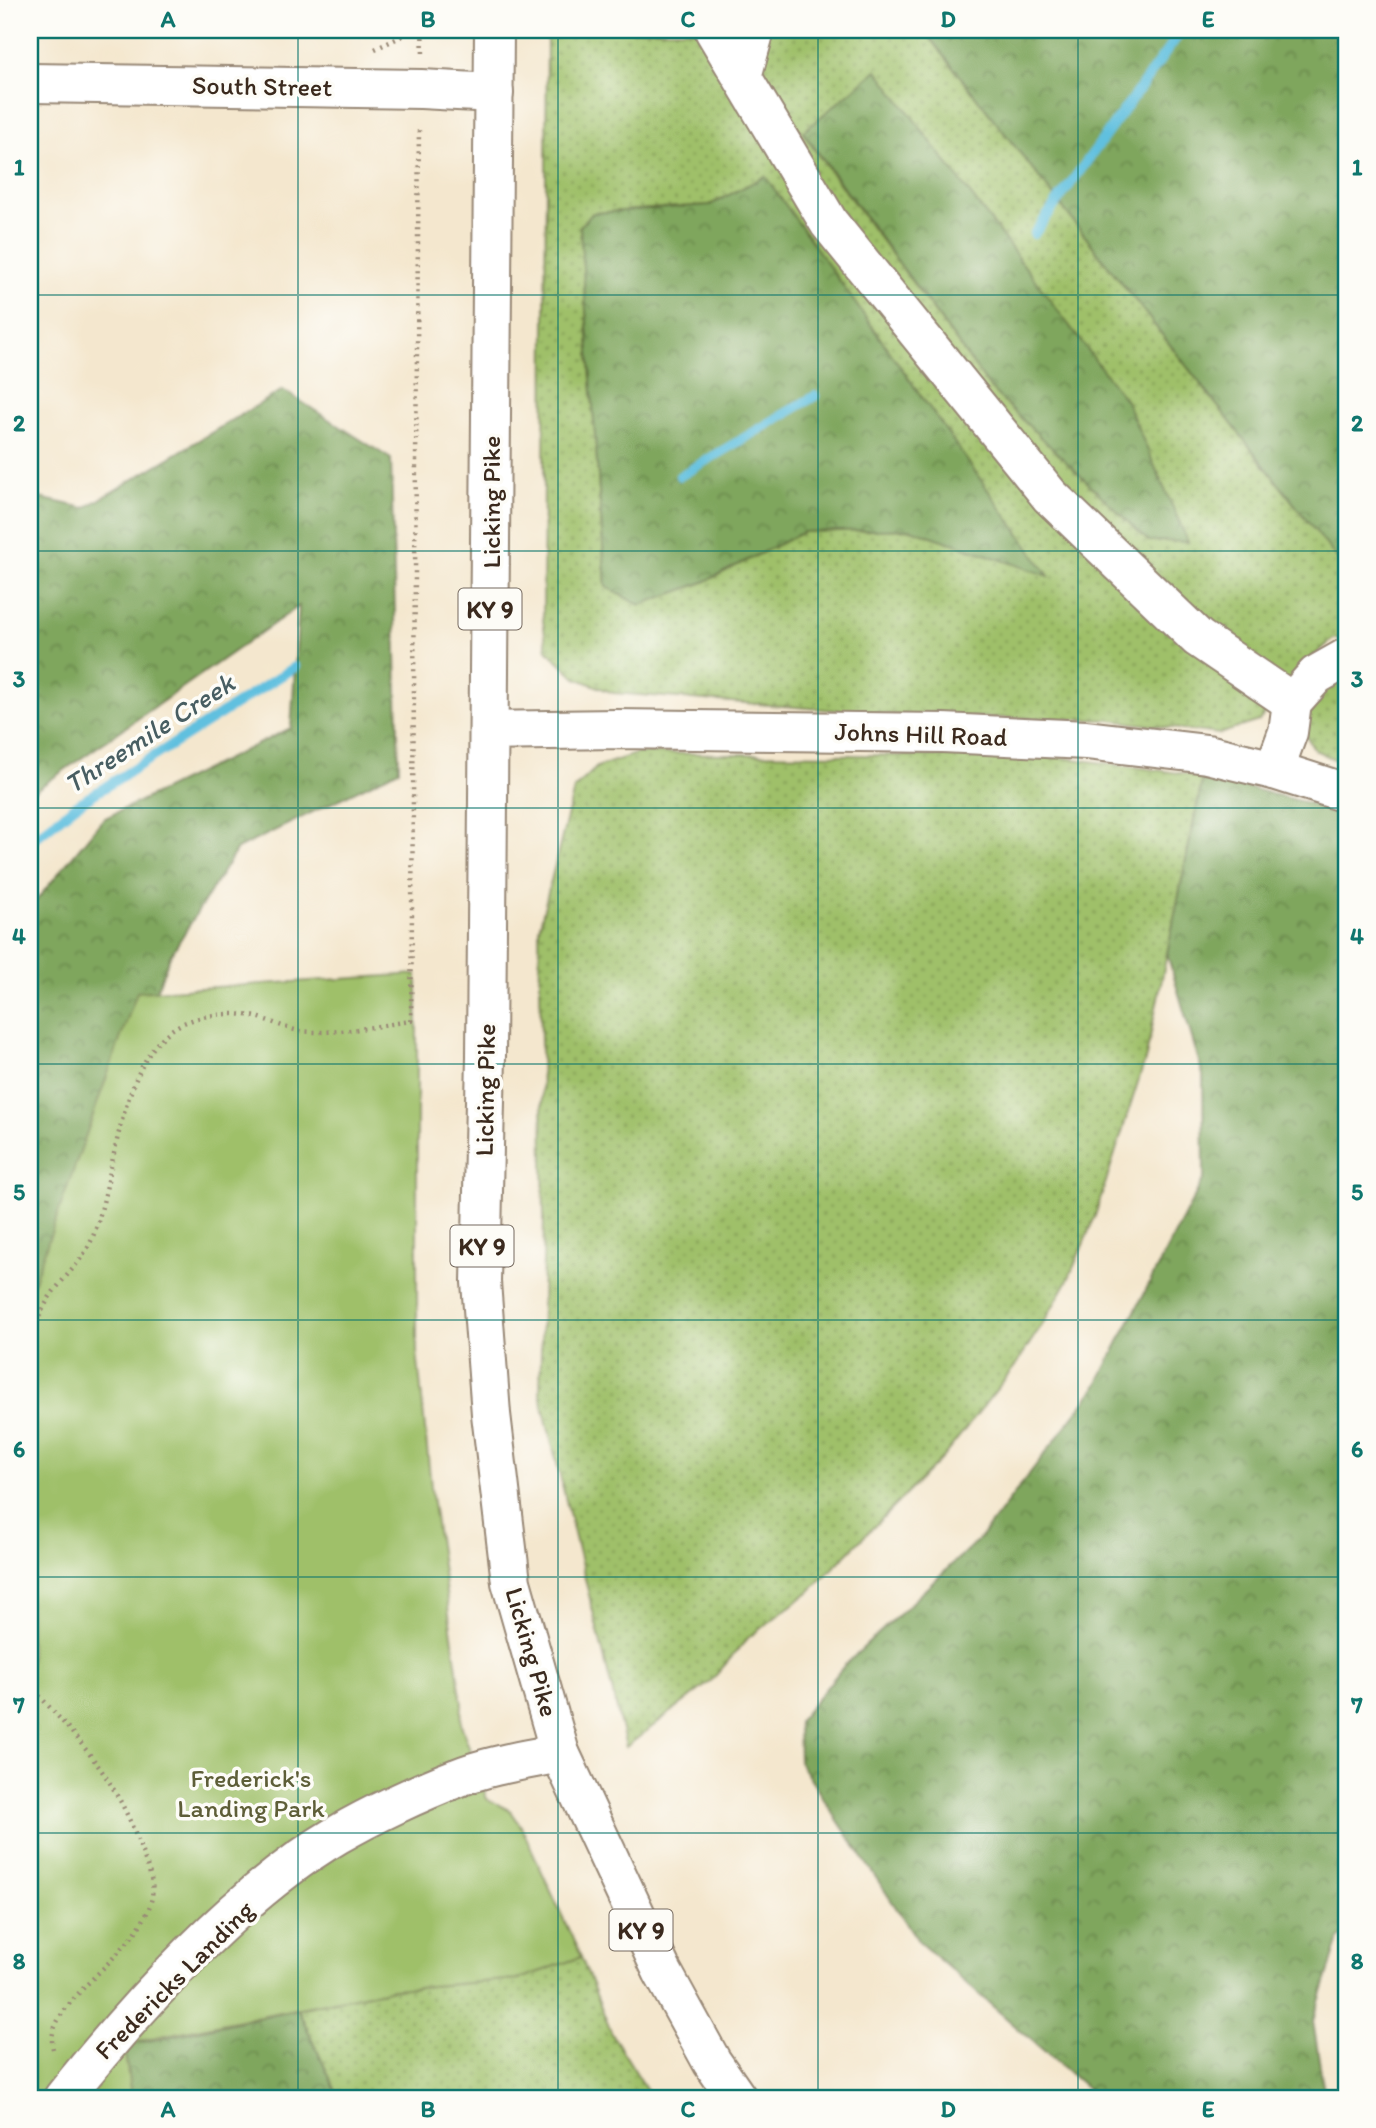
<svg xmlns="http://www.w3.org/2000/svg" width="1376" height="2128" font-family="Itim,sans-serif">
<style>
.grass{fill:url(#grass-dots);stroke:#6d7544;stroke-width:2;fill-rule:evenodd}
.forest{fill:url(#forest-crowns);stroke:#5d683e;stroke-width:2}
.green{fill:#9fc069;stroke:#6d7544;stroke-width:2}
.lines{fill:none;stroke-linecap:round;stroke-linejoin:round}
.stream{stroke:#61c0df;stroke-width:10}
.minor-casing{stroke:#988876;stroke-width:42}
.major-casing{stroke:#988876;stroke-width:42}
.path{stroke:#988876;stroke-width:4.5;stroke-dasharray:2 5;stroke-linecap:butt}
.minor{stroke:#fff;stroke-width:38}
.major{stroke:#fff;stroke-width:38}
.grid{fill:none;stroke:#0f766e;stroke-width:2;stroke-opacity:0.55}
.labels{text-anchor:middle;dominant-baseline:central;stroke-width:7;stroke-linejoin:round;paint-order:stroke}
.shield{fill:#fdfcf7;stroke:#75695f;stroke-width:2}
.shield-label{font-size:24px;font-weight:bold;fill:#3b2a1e}
.street-label{font-size:26px;fill:#3b2a1e;stroke:#fdfcf7}
.park-label{font-size:26px;fill:#5e5e38;stroke:#fdfcf7}
.water-label{font-size:28px;font-style:italic;fill:#485e62;stroke:#fdfcf7}
.neatline{fill:none;stroke:#0f766e;stroke-width:2.5}
.grid-label{font-size:23px;text-anchor:middle;font-weight:bold;fill:#0f766e}
</style>
<defs>
<pattern id="grass-dots" width="8" height="8" patternUnits="userSpaceOnUse" patternTransform="scale(1.75)"><rect width="8" height="8" fill="#9fc069"/><path d="M2 2h.1M6 6h.1" fill="none" stroke="#839c56" stroke-width="1.8" stroke-linecap="round"/></pattern>
<pattern id="forest-crowns" width="20" height="18" patternUnits="userSpaceOnUse" patternTransform="scale(1.75)"><rect width="20" height="18" fill="#7fa65d"/><path d="M2 6a3 3 0 1 1 6 0M12 15a3 3 0 1 1 6 0" fill="none" stroke="#69874c"/></pattern>
</defs>
<rect width="100%" height="100%" fill="#fdfcf7"/>
<filter id="ink" filterUnits="userSpaceOnUse"><feTurbulence type="fractalNoise" baseFrequency=".0143" numOctaves="2"/><feDisplacementMap in="SourceGraphic" scale="14" xChannelSelector="R" yChannelSelector="G"/><feConvolveMatrix kernelMatrix="1 2 1 2 8 2 1 2 1" color-interpolation-filters="sRGB"/></filter>
<filter id="wash" filterUnits="userSpaceOnUse"><feTurbulence type="fractalNoise" baseFrequency=".00686" numOctaves="4" result="noise"/><feDisplacementMap in="SourceGraphic" scale="28" xChannelSelector="R" yChannelSelector="G"/><feGaussianBlur stdDeviation="1.57" result="paint"/><feColorMatrix in="noise" values="0 0 0 0 0 0 0 0 0 0 0 0 0 0 0 0 0 1.4 0 .05"/><feComposite in="paint" operator="in"/></filter>
<g filter="url(#wash)">
<rect width="100%" height="100%" fill="#f4e7ce"/>
<path class="grass" d="M547 30H924L1346 570V637L1333 639 1294 674 1259 721 1219 734 1109 720 912 716 613 693 576 678 547 650 543 620ZM803 133 992 390 816 152ZM765 177 1048 575 911 529 803 532 704 582 640 605 606 587 580 226 594 213 710 205Z
M1346 673V765L1315 750 1302 729 1309 695Z
M638 753 1058 757 1203 776 1146 1057 1094 1219 1068 1280 1048 1315 1016 1365 943 1457 809 1592 748 1638 710 1682 626 1747 540 1394 544 1217 539 928 574 789 597 767Z
M581 1957 612 2034 652 2098H339L298 2009 393 1989 519 1979Z"/>
<path class="forest" d="M924 30H1346V570Z
M877 70 1126 401 1188 542 1148 541 992 390 803 132Z
M765 176 1049 576 911 529 803 532 704 582 640 605 606 587 580 226 593 213 710 205Z
M283 390 391 459 399 770 237 849 170 956 30 1314V908L103 819 291 728 299 606 30 794V496L85 508Z
M1203 776 1315 805 1346 819V1934L1339 1939 1313 2021 1325 2098H1098L919 1942 799 1762 798 1722 844 1666 981 1537 1095 1388 1204 1178 1203 1075 1167 954Z
M298 2009 339 2098H134L130 2090 124 2046Z"/>
<path class="green" d="M417 974V1351L432 1496 462 1704 461 1724 487 1799 511 1811 521 1826 581 1957 519 1979 393 1989 156 2037 124 2046 130 2090 134 2098H30V1292L137 992Z"/>
<g class="lines">
<path class="stream" d="M1034 234 1182 30
M680 476 815 396
M30 842 75 806 295 667"/>
</g>
</g>
<g filter="url(#ink)">
<g class="lines">
<g class="minor-casing">
<path id="minor" d="M714 30 829 223 1050 496 1198 638 1292 702
M742 77 755 30
M30 83 421 89 494 93
M1274 770 1288 732 1292 702 1316 675 1346 658
M63 2098C135 2008 237 1894 337 1835 371 1815 420 1792 457 1778 489 1765 526 1760 560 1753"/>
</g>
<g class="major-casing">
<path id="major" d="M494 30 486 1056 481 1282 491 1414 511 1582 560 1753 662 1971 712 2062 737 2098
M489 731 616 729 943 733 1086 740 1207 754 1274 770 1346 793"/>
</g>
<path class="path" d="M422 30 423 54
M375 49 415 30
M30 1343C36 1323 44 1302 58 1286 71 1270 84 1258 92 1239 116 1182 118 1041 192 1020 213 1013 239 1012 260 1018 273 1022 287 1029 300 1031 337 1035 375 1026 411 1021L419 126
M30 1685C78 1740 116 1776 140 1847 144 1858 150 1871 152 1883 161 1946 35 2001 54 2052"/>
<use href="#minor" class="minor"/>
<use href="#major" class="major"/>
</g>
</g>
<path class="grid" d="M298 30V2098M558 30V2098M818 30V2098M1078 30V2098M30 295H1346M30 551H1346M30 808H1346M30 1064H1346M30 1320H1346M30 1577H1346M30 1833H1346"/>
<g class="labels">
<g class="shield">
<rect x="458.5" y="588.5" width="63" height="41" rx="5"/>
<rect x="450.5" y="1225.5" width="63" height="41" rx="5"/>
<rect x="609.5" y="1909.5" width="63" height="41" rx="5"/>
</g>
<g class="shield-label">
<text x="490" y="609">KY 9</text>
<text x="482" y="1246">KY 9</text>
<text x="641" y="1930">KY 9</text>
</g>
<g class="street-label">
<text transform="translate(262 86) rotate(1)">South Street</text>
<text transform="translate(491 502) rotate(-90)">Licking Pike</text>
<text transform="translate(921 734) rotate(2)">Johns Hill Road</text>
<text transform="translate(485 1090) rotate(-89)">Licking Pike</text>
<text transform="translate(532 1652) rotate(74)">Licking Pike</text>
<text transform="translate(174 1980) rotate(-45)">Fredericks Landing</text>
</g>
<g class="park-label">
<text x="251" y="1778">Frederick's<tspan x="251" dy="30">Landing Park</tspan></text>
</g>
<g class="water-label">
<text transform="translate(149 733) rotate(-33)">Threemile Creek</text>
</g>
</g>
<rect width="1376" height="2128" fill="none" stroke="#fdfcf7" stroke-width="77"/>
<rect x="38" y="38" width="1300" height="2052" class="neatline"/>
<g class="grid-label">
<text x="168" y="27">A</text>
<text x="428" y="27">B</text>
<text x="688" y="27">C</text>
<text x="948" y="27">D</text>
<text x="1208" y="27">E</text>
<text x="19" y="175">1</text>
<text x="1357" y="175">1</text>
<text x="19" y="431">2</text>
<text x="1357" y="431">2</text>
<text x="19" y="687">3</text>
<text x="1357" y="687">3</text>
<text x="19" y="944">4</text>
<text x="1357" y="944">4</text>
<text x="19" y="1200">5</text>
<text x="1357" y="1200">5</text>
<text x="19" y="1457">6</text>
<text x="1357" y="1457">6</text>
<text x="19" y="1713">7</text>
<text x="1357" y="1713">7</text>
<text x="19" y="1969">8</text>
<text x="1357" y="1969">8</text>
<text x="168" y="2117">A</text>
<text x="428" y="2117">B</text>
<text x="688" y="2117">C</text>
<text x="948" y="2117">D</text>
<text x="1208" y="2117">E</text>
</g>
</svg>
